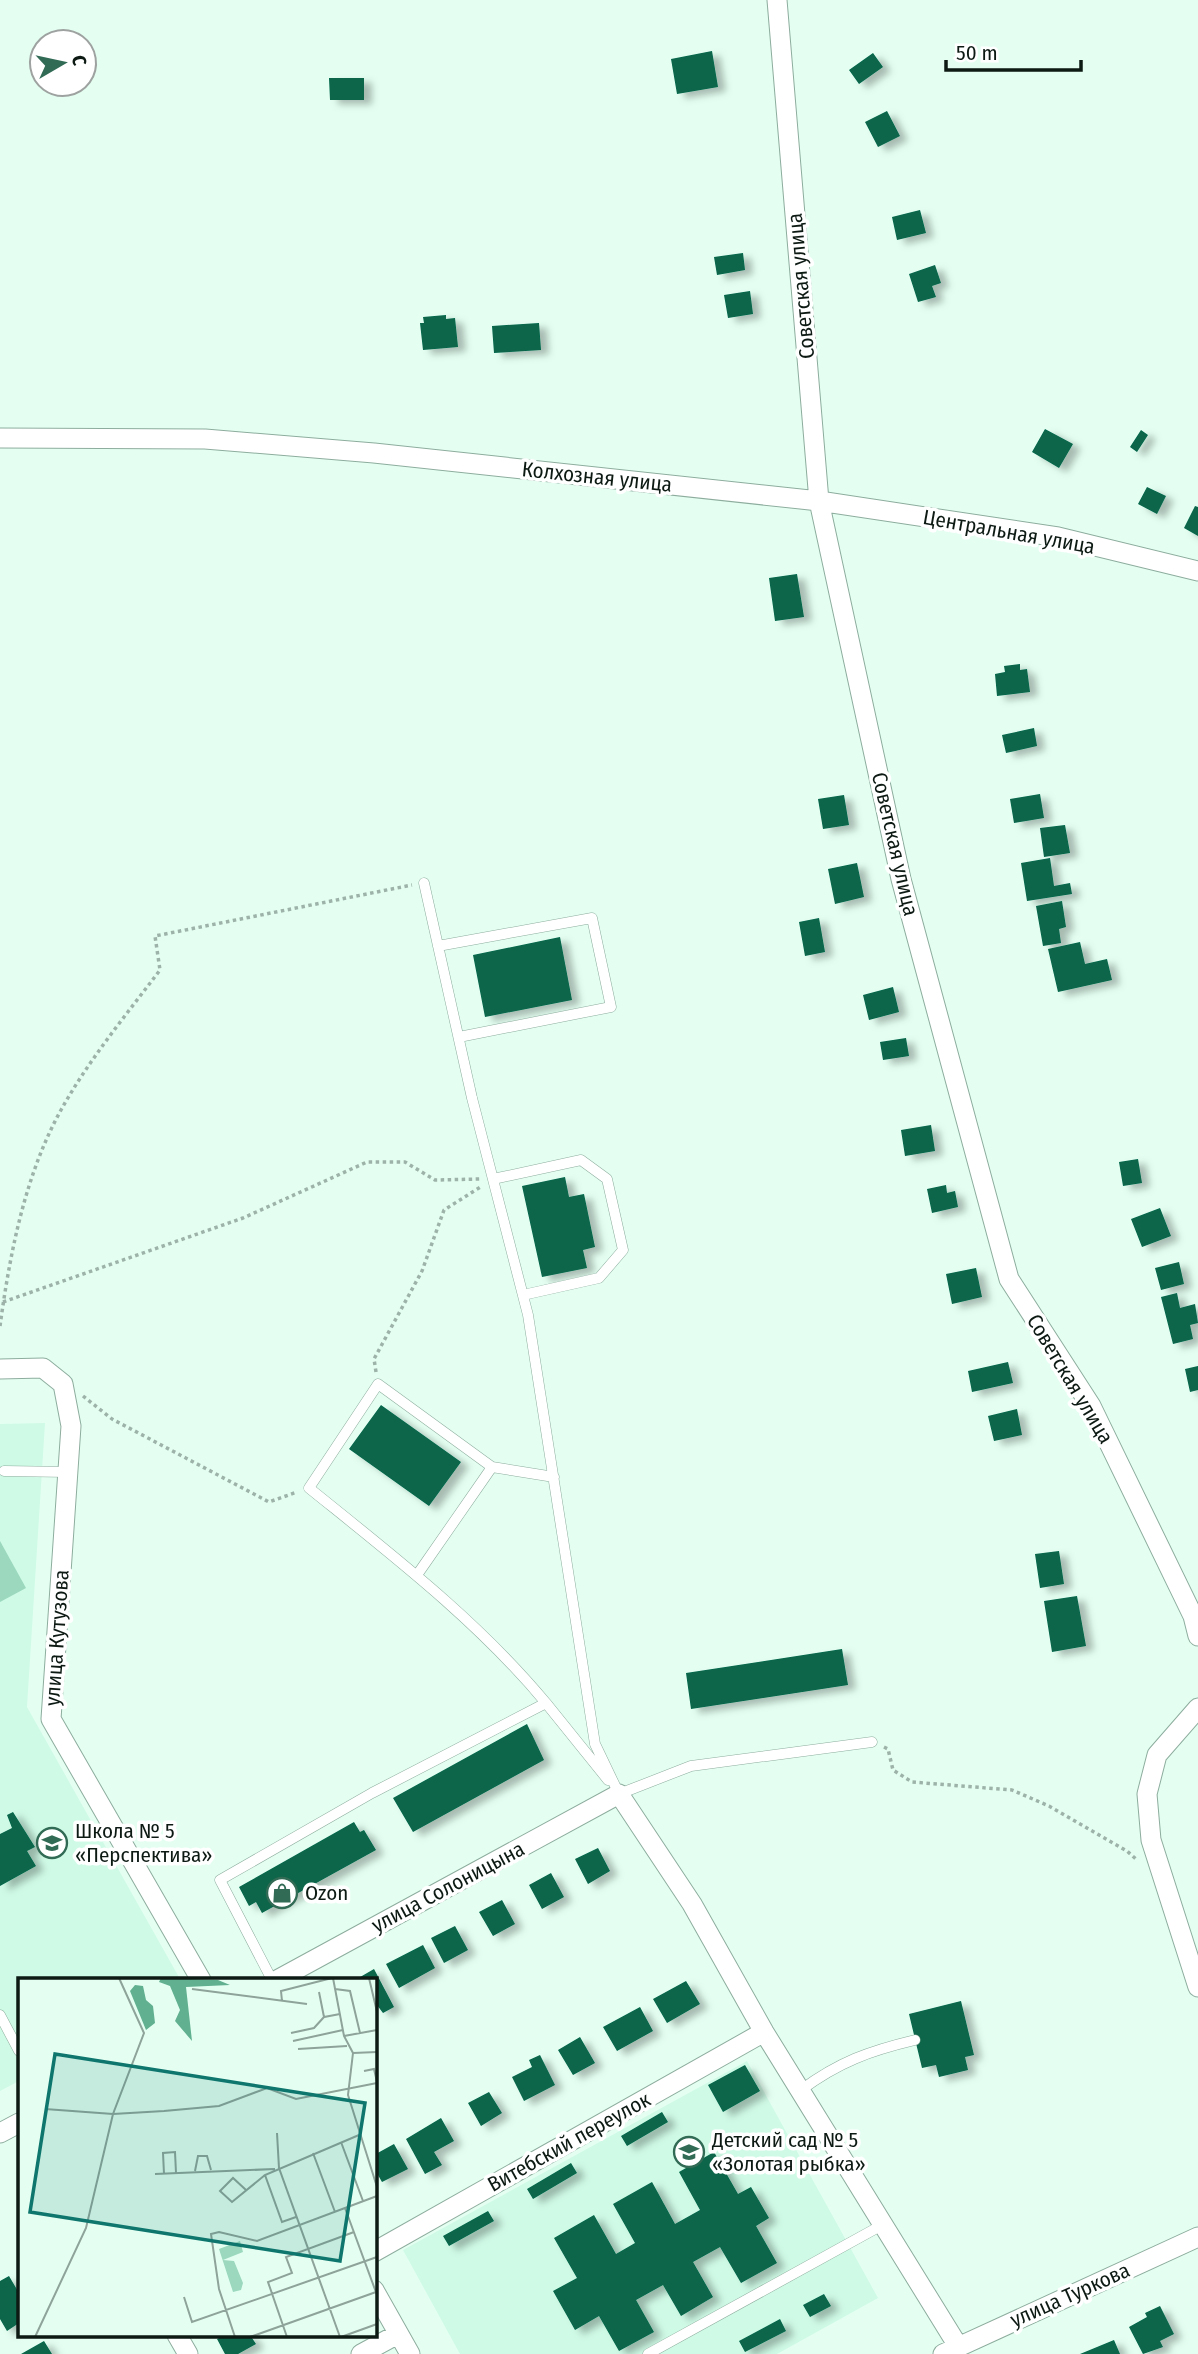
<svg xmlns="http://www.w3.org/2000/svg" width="1198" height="2354" font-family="'Fira Sans Condensed',sans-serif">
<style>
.built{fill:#cffae6}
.green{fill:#9bd8bd}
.building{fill:#07664a;filter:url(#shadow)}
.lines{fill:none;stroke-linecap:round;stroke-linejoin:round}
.lane-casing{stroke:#8dad9e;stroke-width:11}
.street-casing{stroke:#8dad9e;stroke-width:21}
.path{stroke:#9db3a9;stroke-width:3.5;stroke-dasharray:3.5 3.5;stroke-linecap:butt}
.lane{stroke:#fff;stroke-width:10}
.street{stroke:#fff;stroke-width:19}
.labels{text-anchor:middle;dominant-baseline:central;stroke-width:7;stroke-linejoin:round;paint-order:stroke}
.street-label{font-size:21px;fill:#0d1a14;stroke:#fff}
.poi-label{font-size:21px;fill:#0d1a14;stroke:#fff;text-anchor:start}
.inset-road{fill:none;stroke:#8ea399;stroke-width:2}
.view{fill:#0f766e;fill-opacity:0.15;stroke:#0f766e;stroke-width:3.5}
.inset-edge{fill:none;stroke:#0d1a14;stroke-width:3.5}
</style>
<defs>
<filter id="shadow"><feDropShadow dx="8" dy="4.5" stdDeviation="3.5" flood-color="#0004"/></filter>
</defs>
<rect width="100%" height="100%" fill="#e4fff2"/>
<path class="built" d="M45 1423 27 1707 180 1979 19 1980V2081L0 2091V1424Z
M747 2061 878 2298 777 2354H460L403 2250Z"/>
<path class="green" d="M0 1541 26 1588 0 1602Z"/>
<path class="building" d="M712 51 718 87 677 94 671 59Z
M873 53 883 67 859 84 849 70Z
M329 78H364V100H330Z
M887 111 900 136 878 147 865 122Z
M920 210 926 233 897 240 892 217Z
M743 253 745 270 717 275 714 257Z
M935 265 941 283 932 286 936 297 918 302 909 274Z
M750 291 753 314 728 318 724 295Z
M446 315V319L455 318 458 347 423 350 420 323H424L423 317Z
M539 323 541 350 494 353 492 326Z
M1045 429 1073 444 1059 468 1032 452Z
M1141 430 1148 435 1137 452 1130 447Z
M1147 487 1166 496 1157 514 1138 504Z
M1195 506 1198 507V536L1184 528Z
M797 574 804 617 775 621 769 578Z
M1020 664V670L1027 669 1030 692 997 696 995 674 1005 672 1004 666Z
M1034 728 1037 746 1006 753 1002 735Z
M1040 794 1044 818 1014 823 1010 799Z
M844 795 849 825 823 829 818 799Z
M1065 825 1070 853 1044 857 1040 828Z
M1050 858 1054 886 1070 883 1072 894 1027 901 1021 863Z
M857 863 864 897 835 904 828 869Z
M1062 901 1066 927 1059 929 1061 943 1043 946 1036 906Z
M819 918 825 952 805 956 799 922Z
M560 937 572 1000 485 1017 473 955Z
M1080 942 1085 964 1107 959 1112 980 1058 992 1048 949Z
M893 987 899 1012 869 1020 863 995Z
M906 1038 909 1056 883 1060 880 1042Z
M931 1125 935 1151 905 1156 901 1130Z
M1138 1159 1142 1183 1123 1186 1119 1162Z
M565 1177 569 1197 584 1194 595 1247 583 1250 587 1268 542 1277 522 1186Z
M946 1185 947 1193 955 1191 958 1207 932 1213 927 1189Z
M1160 1208 1171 1236 1142 1247 1131 1219Z
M1179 1262 1184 1284 1161 1290 1155 1268Z
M976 1268 982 1297 952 1304 946 1274Z
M1177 1293 1180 1308 1195 1304 1198 1323 1190 1325 1193 1339 1173 1344 1161 1297Z
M1008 1362 1013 1383 972 1392 968 1371Z
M1198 1366V1390L1190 1392 1185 1369Z
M381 1405 461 1462 429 1506 349 1449Z
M1017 1409 1022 1435 994 1441 988 1416Z
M1059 1551 1064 1584 1040 1588 1035 1554Z
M1077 1596 1086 1646 1052 1652 1044 1601Z
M842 1649 848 1685 691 1709 686 1673Z
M527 1724 544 1760 413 1832 393 1798Z
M13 1812 35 1847 27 1851 36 1866 0 1886V1834L12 1828 7 1815Z
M354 1822 360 1832 364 1830 376 1850 262 1913 256 1902 249 1906 239 1887Z
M598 1848 610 1871 588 1884 575 1859Z
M551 1873 564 1897 542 1909 529 1885Z
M502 1900 515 1924 493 1936 479 1912Z
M455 1926 468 1950 444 1963 431 1938Z
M423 1945 435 1968 399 1988 386 1964Z
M374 1969 394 2007 383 2013 374 2001V1980H355Z
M686 1981 700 2004 667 2023 653 1999Z
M961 2001 974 2055 965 2057 968 2070 939 2077 936 2065 922 2068 909 2014Z
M640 2007 653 2031 617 2051 603 2027Z
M580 2037 595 2063 573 2075 558 2050Z
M540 2055 555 2085 524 2101 512 2077 532 2067 529 2060Z
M745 2065 760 2091 723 2112 708 2085Z
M489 2092 502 2113 481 2126 468 2103Z
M662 2112 668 2122 627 2146 621 2136Z
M441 2118 454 2141 434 2152 442 2165 425 2174 406 2139Z
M394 2144 408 2169 382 2182 374 2168V2155Z
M714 2152 738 2194 751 2187 769 2218 756 2226 777 2263 741 2283 720 2247 693 2262 713 2297 681 2316 663 2285 636 2300 654 2332 619 2351 599 2316 575 2330 553 2291 577 2278 554 2238 594 2215 616 2254 635 2243 613 2204 652 2182 675 2224 700 2210 679 2172Z
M571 2163 577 2173 533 2199 527 2189Z
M488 2211 494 2221 449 2246 443 2236Z
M9 2276 19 2293V2323L7 2331 0 2319V2281Z
M824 2294 831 2306 810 2317 803 2305Z
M1160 2306 1174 2334 1160 2341 1163 2347 1143 2354 1129 2327 1147 2317 1145 2313Z
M780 2319 786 2331 745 2352 739 2341Z
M225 2335H250L256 2344 238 2354H225L217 2339Z
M1114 2340 1120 2354H1080Z
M44 2341 52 2354H21Z"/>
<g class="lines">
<g class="lane-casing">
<path id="lane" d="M424 883 472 1098 528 1315 595 1744 619 1794
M438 946 592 918 611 1007 459 1037
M493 1179 581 1160 607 1179 623 1250 599 1278 523 1295
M492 1467 554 1477
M4 1471 68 1472
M417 1575 492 1467 378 1384 309 1488C392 1555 478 1621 546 1703
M619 1794 691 1766 872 1742
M272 1980 220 1880 372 1793 546 1703 608 1780
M0 2015 19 2051
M801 2090C839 2062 869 2051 915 2040
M648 2354 884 2224"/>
</g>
<g class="street-casing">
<path id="street" d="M777 0 819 501 901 879 1009 1279 1091 1406 1193 1616 1198 1636
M0 438 205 439 374 453 819 501 1058 537 1198 571
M0 1369 43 1368 63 1384 71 1426 51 1719 201 1980
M1198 1708 1157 1755 1147 1794 1151 1840 1198 1987
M277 1980 619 1794 692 1904 764 2032 958 2346
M0 2133 19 2123
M374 2252 764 2032
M374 2290 410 2354
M177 2335 188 2354
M361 2354 398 2334
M943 2354 1198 2237"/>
</g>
<path class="path" d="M3 1302 243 1218 367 1162H405L435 1180 481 1179
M0 1326C10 1253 25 1175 61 1110 88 1061 126 1015 160 970L155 936 412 885
M376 1372 374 1359 422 1271 444 1210 482 1186
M83 1396 112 1419 269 1502 297 1492
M884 1747 888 1749 893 1770 912 1782 1012 1790 1049 1806 1127 1851 1137 1860"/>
<use href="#lane" class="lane"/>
<use href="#street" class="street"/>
</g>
<defs>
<g id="school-ring" transform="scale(1.575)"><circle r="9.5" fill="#fff" stroke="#316b55" stroke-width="1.5"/><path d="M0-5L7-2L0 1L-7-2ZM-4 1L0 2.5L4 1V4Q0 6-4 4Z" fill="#316b55"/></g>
<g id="shop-ring" transform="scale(1.575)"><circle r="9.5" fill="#fff" stroke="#316b55" stroke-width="1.5"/><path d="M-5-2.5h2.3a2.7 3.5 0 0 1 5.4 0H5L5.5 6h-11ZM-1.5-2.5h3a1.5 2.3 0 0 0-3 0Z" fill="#316b55"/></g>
</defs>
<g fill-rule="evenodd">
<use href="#school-ring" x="52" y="1843"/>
<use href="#shop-ring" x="282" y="1893"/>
<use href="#school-ring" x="689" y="2152"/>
</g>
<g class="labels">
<g class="street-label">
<text transform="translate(801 286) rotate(-95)">Советская улица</text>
<text transform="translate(597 477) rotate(6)">Колхозная улица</text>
<text transform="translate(1009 532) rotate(10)">Центральная улица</text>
<text transform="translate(895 844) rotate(77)">Советская улица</text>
<text transform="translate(1070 1379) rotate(59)">Советская улица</text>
<text transform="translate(57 1638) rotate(-86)">улица Кутузова</text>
<text transform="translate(448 1887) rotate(-28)">улица Солоницына</text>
<text transform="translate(569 2142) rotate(-29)">Витебский переулок</text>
<text transform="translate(1070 2295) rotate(-24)">улица Туркова</text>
</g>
<g class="poi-label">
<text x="75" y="1831">Школа № 5<tspan x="75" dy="24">«Перспектива»</tspan></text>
<text x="305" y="1893">Ozon</text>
<text x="712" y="2140">Детский сад № 5<tspan x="712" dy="24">«Золотая рыбка»</tspan></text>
</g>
</g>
<g transform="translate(18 1978)">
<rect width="359" height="359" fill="#e4fff2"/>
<path d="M222 263 225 274 205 282 216 283 225 305 223 312 215 314 201 271Z" fill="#9bd8bd"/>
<path d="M143 0 200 2 212 7 168 9 174 63 157 43 162 32 152 8 141 4ZM117 7 125 8 128 22 135 28 137 45 128 52 112 13Z" fill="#61b090"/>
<path class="inset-road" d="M315 0 326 58 335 75M351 0 359 34M174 11 289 26M317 11 332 13 342 55M301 14 306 39 322 36M264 23 263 13 314 0M273 55 296 50 306 39M326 58 359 52M275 63 325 52M280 71 329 68M335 75 330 117 359 209M335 75 359 74M346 93 356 91 359 104M27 131 95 136 146 133 201 128 249 110 278 121 359 105M259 155 261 190 322 359M323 164 345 223M295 175 317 234M177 193 180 178H189L193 192M137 196 257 191M146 196 145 175 157 174 158 195M228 212 215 200 202 213 214 224 247 197M327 230 359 317M278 239 264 244 247 197 341 157M166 319 174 344 359 279M17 359 68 250 95 136 126 55 101 0M217 359 201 311 193 256 201 254 239 263 359 218M232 359 358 314M269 359 250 304 274 295 268 279 336 254M323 359 359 346"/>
<path class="view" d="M37 76 347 125 322 283 12 234Z"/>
<rect width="359" height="359" class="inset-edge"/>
</g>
<g transform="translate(63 63) rotate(81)"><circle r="33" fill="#ffffff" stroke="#9ea3a1" stroke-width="2"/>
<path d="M0-5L12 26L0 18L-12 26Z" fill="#316b55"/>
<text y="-10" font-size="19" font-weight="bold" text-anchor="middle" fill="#0d1a14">С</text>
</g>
<path d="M946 60v10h135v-10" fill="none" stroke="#0d1a14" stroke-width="3.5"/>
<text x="956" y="60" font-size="21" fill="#0d1a14" stroke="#ffffff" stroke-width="5" paint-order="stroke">50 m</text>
</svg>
